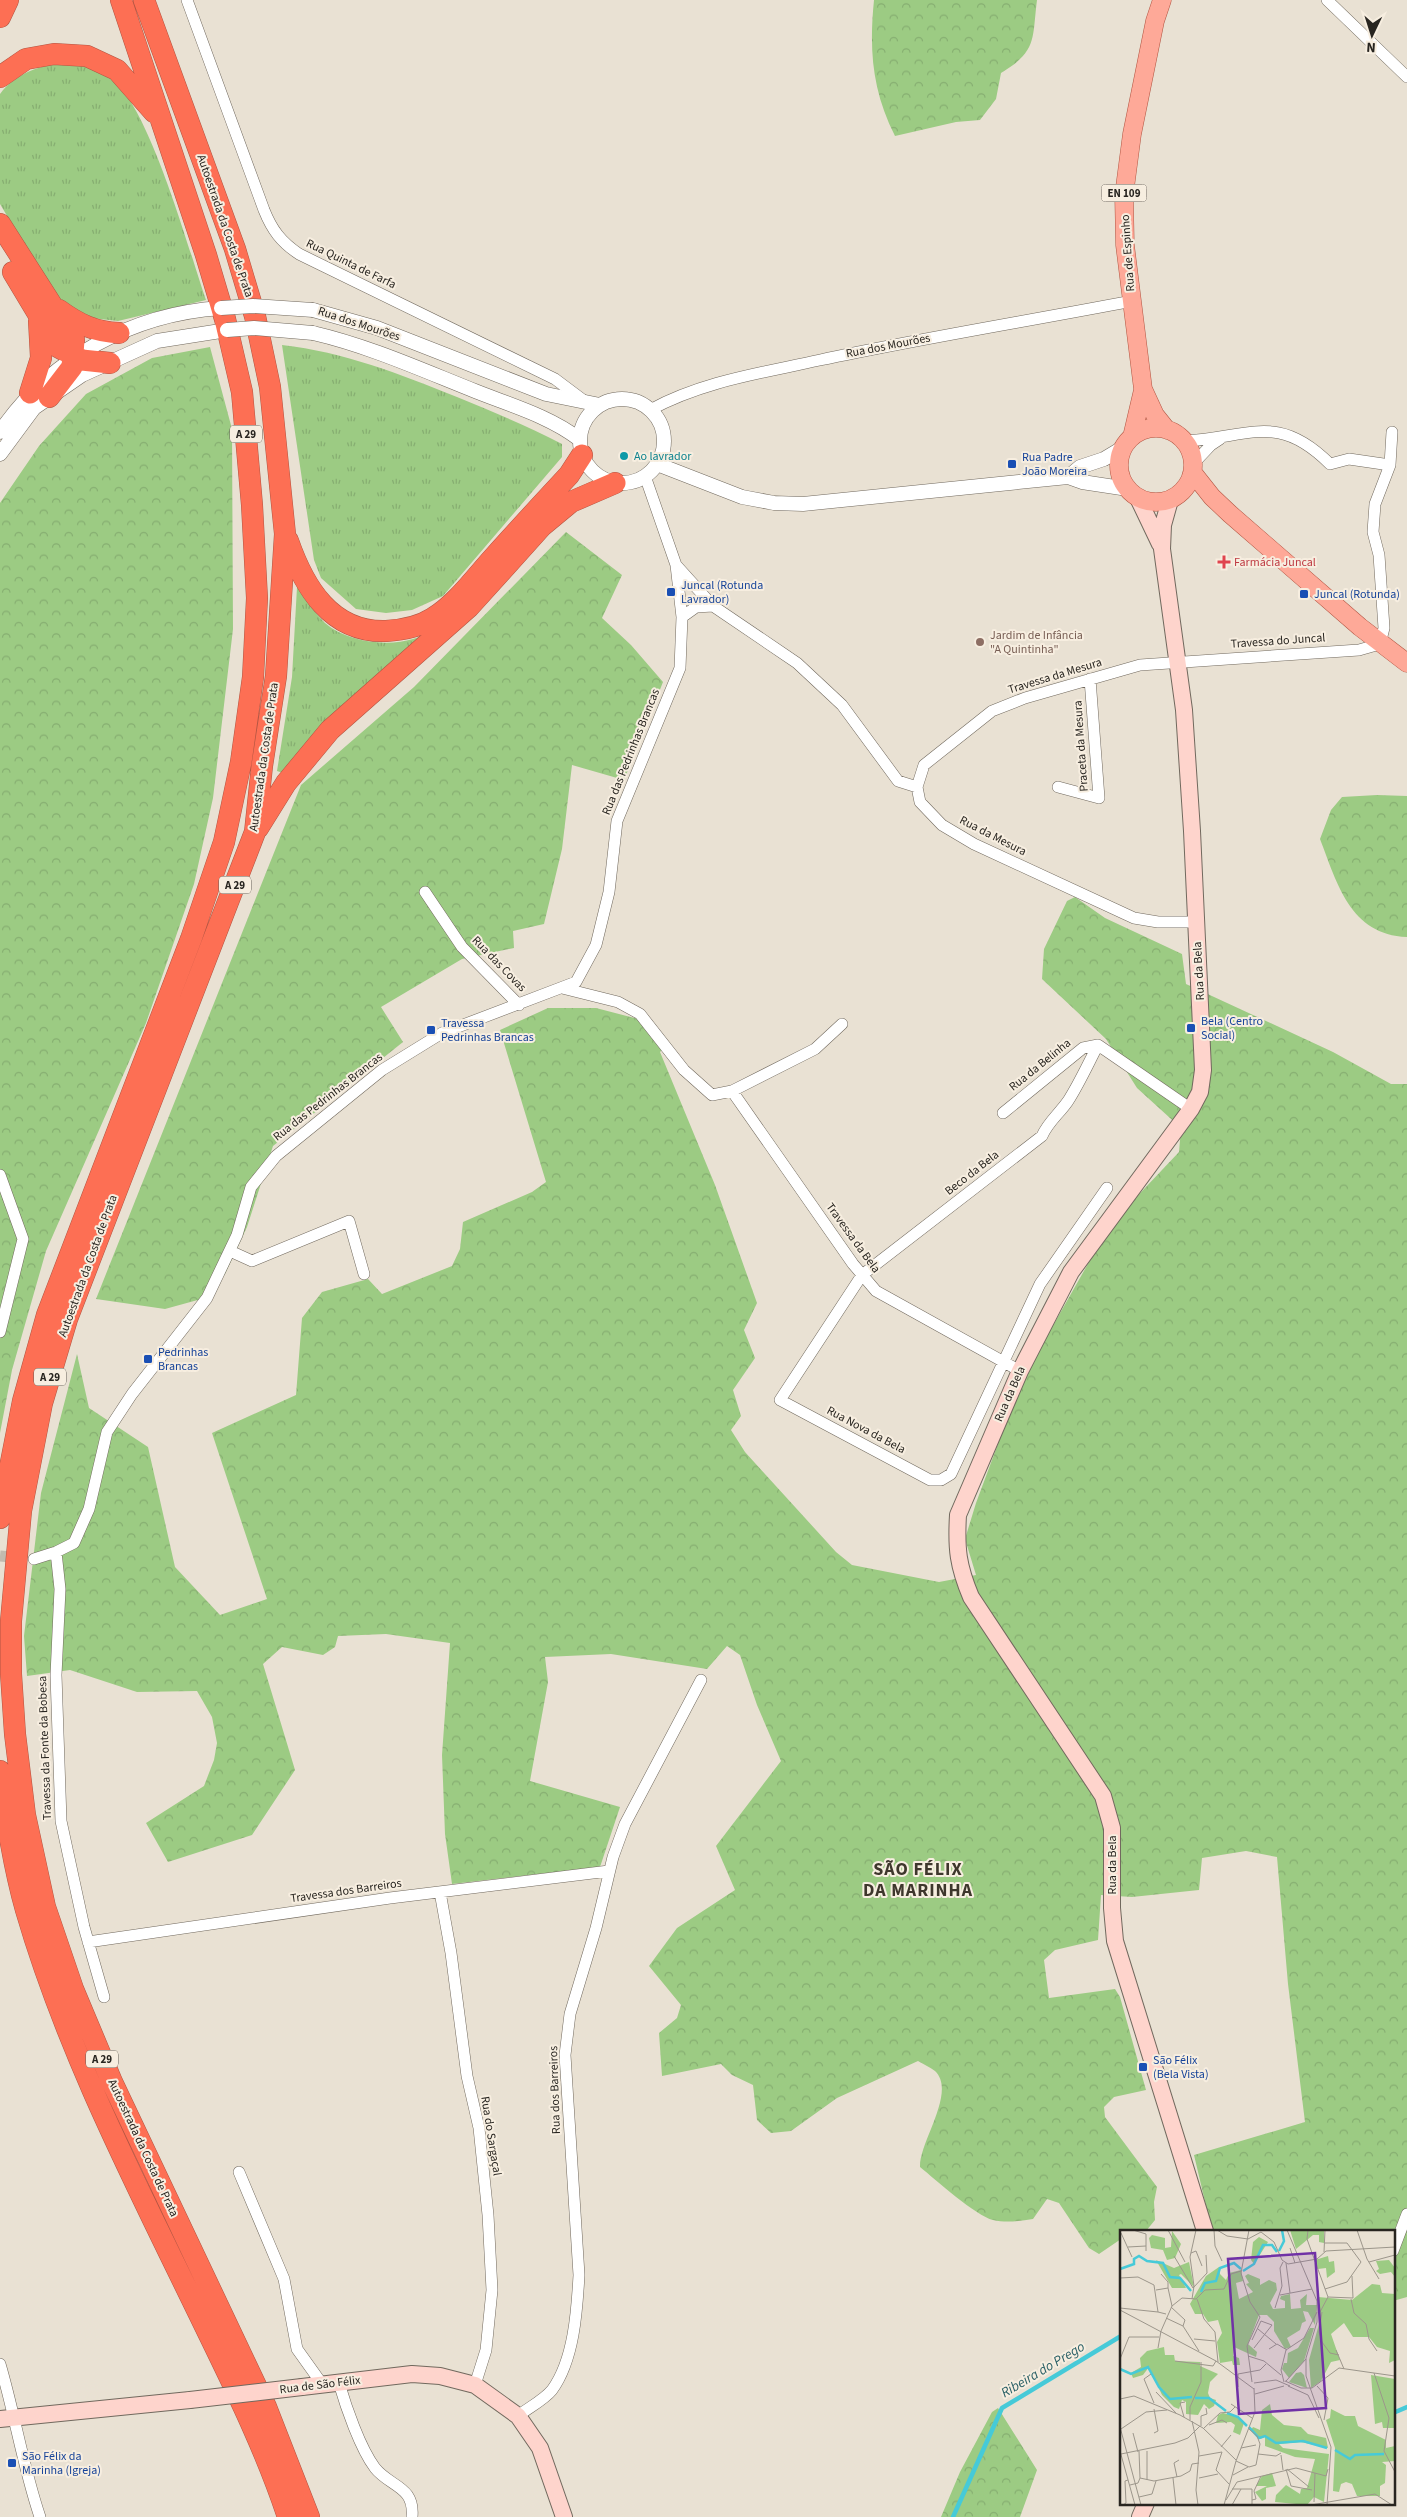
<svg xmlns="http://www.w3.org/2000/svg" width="1407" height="2517" font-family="'Source Sans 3',sans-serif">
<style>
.grass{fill:url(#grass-tufts)}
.forest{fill:url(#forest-crowns)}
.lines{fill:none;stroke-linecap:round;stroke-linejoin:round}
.stream{stroke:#46cad8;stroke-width:4.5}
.minor-tunnel{stroke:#c2bbaf;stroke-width:11;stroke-dasharray:11 5.5;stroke-linecap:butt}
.minor-casing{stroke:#71695e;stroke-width:12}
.tertiary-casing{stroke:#71695e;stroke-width:15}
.secondary-casing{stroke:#71695e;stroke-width:18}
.primary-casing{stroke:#b25542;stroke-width:19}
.motorway-casing{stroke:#b25542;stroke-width:22}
.minor{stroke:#fff;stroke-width:11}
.tertiary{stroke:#fff;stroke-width:14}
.secondary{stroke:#fed4cc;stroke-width:16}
.primary{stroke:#fea998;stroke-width:18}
.motorway{stroke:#fd6f54;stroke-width:21}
.tertiary-bridge-casing{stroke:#71695e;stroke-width:15;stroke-linecap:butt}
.secondary-bridge-casing{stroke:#71695e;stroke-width:18;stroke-linecap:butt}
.tertiary-bridge{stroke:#fff;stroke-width:14}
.secondary-bridge{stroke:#fed4cc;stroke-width:16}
.culture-dot{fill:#0f9aa8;stroke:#f7eee0;stroke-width:2}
.transit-dot{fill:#1a4fb4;stroke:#f7eee0;stroke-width:2}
.health-dot{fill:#e0444e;stroke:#f7eee0;stroke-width:2}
.education-dot{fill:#8d6e63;stroke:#f7eee0;stroke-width:2}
.labels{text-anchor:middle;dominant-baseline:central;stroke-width:4;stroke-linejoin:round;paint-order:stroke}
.shield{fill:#f7eee0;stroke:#66615a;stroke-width:1}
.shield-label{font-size:11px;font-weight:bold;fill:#282520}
.street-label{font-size:12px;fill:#282520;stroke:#f7eee0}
.culture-label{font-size:12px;fill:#0d838f;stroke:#f7eee0;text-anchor:start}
.transit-label{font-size:12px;fill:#164399;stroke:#f7eee0;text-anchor:start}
.health-label{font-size:12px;fill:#be3a42;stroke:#f7eee0;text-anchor:start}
.education-label{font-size:12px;fill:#785e54;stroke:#f7eee0;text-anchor:start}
.water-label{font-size:14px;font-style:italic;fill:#2a6066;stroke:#f7eee0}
.district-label{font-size:18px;font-weight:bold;letter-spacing:1px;fill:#3e372c;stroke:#f7eee0}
.inset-river{fill:none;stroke:#46cad8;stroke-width:2.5}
.inset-road{fill:none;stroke:#9c968b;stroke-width:1}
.view{fill:#7031a6;fill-opacity:0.15;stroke:#7031a6;stroke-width:2.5}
.inset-edge{fill:none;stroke:#282520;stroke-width:2.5}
</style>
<defs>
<pattern id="grass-tufts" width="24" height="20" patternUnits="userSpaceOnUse" patternTransform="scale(1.25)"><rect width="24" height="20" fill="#9ccb83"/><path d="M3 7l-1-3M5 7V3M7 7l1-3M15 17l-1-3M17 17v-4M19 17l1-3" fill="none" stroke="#86ae71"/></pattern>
<pattern id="forest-crowns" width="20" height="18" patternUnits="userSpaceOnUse" patternTransform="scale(1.25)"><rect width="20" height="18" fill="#9ccb83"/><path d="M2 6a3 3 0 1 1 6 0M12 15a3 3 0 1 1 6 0" fill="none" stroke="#86ae71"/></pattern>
</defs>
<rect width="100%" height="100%" fill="#e9e1d3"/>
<path class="grass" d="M65 62C82 65 98 69 112 79 150 108 189 251 206 300L118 321 91 318 70 307 53 293 0 204V94C15 73 42 65 65 62Z
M282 345C344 352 400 374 457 397 493 412 528 426 562 444V457L443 596 412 610 386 613 356 609 321 578 314 560Z
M297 587C306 600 314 612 325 623 347 642 387 647 413 639 424 636 434 628 444 623L286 774 277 771 292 677Z"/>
<path class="forest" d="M874 0H1037C1032 38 1038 51 1001 73L996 99 980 120 956 122 895 136C872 90 869 50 874 0Z
M210 347 232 429 233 629 213 798 194 884 146 1023 46 1251 12 1370 0 1433V503L39 446 86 394 152 358Z
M566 532 622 575 602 618 631 645 663 682 624 780 572 765 562 849 544 924 513 931 514 948 462 959 381 1007 403 1042 273 1146 247 1227 225 1274 205 1298 165 1309 96 1299 301 785 414 687Z
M1377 795 1407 796V937C1350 935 1337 883 1320 839L1331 810 1342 797Z
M1075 897 1105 918 1182 954 1186 984 1333 1052 1391 1084H1407V2297L1393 2301V2231H1212L1194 2155 1305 2122 1288 1984 1277 1857 1246 1851 1202 1858 1199 1890 1132 1897 1101 1895 1098 1940 1055 1950 1044 1960 1049 1998 1115 1989 1120 1997 1146 2090 1114 2097 1104 2107 1105 2117 1157 2187 1154 2202 1155 2220 1146 2231H1121V2239L1099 2254 1089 2248 1059 2203 1047 2199 1033 2219C1020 2221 1006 2223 993 2220 976 2216 936 2180 920 2167 919 2142 957 2092 935 2071 930 2067 923 2064 918 2061L837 2098 791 2131 771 2133 757 2120 753 2085 732 2075 721 2064 662 2076 659 2033 677 2018 681 2005 649 1966 677 1928 735 1890 716 1846 781 1761 757 1705 740 1655 727 1646 707 1669 611 1654 545 1657 548 1682 530 1781 620 1807 600 1867 452 1884 445 1834 442 1755 450 1643 386 1634 338 1636 335 1647 323 1655 282 1647 263 1664 295 1770 252 1835 168 1862 146 1823 204 1786 214 1760 217 1743 212 1717 197 1691 137 1692 70 1670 27 1676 24 1636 41 1493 77 1354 89 1408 148 1447 175 1567 220 1615 267 1599 212 1433 296 1395 302 1318 322 1292 368 1279 382 1294 452 1266 460 1249 463 1222 532 1192 546 1182 500 1030 548 1008H596L642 1020 662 1050 660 1052 715 1185 757 1303 744 1330 755 1358 733 1390 741 1416 731 1430 745 1452 836 1552 852 1565 939 1582 976 1575 965 1539 976 1503 1021 1382 1110 1225 1179 1152 1181 1128 1137 1088 1106 1039 1042 979 1044 949 1067 901Z
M998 2408 1037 2470 1020 2517H941L960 2472 992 2412Z"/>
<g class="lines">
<path class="stream" d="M1393 2413 1407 2407
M953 2517 1002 2408 1121 2336"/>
<path class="minor-tunnel" d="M0 1556 20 1558"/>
<g class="minor-casing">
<path id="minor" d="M187 0 264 210C272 230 281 242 299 254L555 379 583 400
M1327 0 1407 77
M650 410C703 381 762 373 820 360 923 338 1028 321 1132 301
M1185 441C1249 438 1277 411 1330 464L1349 459 1390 465
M1194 463 1211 445 1220 439
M676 565 713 606 797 663 842 705 898 781 917 787
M682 617 696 607 713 606
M1058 787 1099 798 1090 679
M425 892 462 947 519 1005
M1196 922H1158L1134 918 974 844 942 825 920 802 917 787 924 765 992 711 1025 698 1140 665 1359 650 1380 644 1384 628 1379 555 1373 532 1375 504 1390 465 1392 432
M562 988 618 1002 640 1014 684 1070 712 1095 732 1091 815 1049 842 1024
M1098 1045C1088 1064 1079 1084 1068 1101 1059 1114 1048 1122 1042 1136L862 1275 780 1400 930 1480H941L951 1474 1040 1284 1107 1188
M1098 1045 1191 1109
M732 1091 853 1264 876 1291 1020 1371
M1003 1113 1083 1048 1098 1045
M0 1175 23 1239 0 1332
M230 1251 252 1261 349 1221 364 1274
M56 1552 60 1589 56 1675 61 1821 84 1927 104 1997
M34 1559 56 1552 74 1543 89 1509 107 1432 132 1394 207 1298 237 1235 251 1187 276 1156 382 1070 442 1033 576 982 596 945 609 892 617 821 680 668 682 617 676 565 645 476
M440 1892 451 1953 467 2076 479 2128 488 2215 492 2290 486 2350 475 2385
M88 1942 390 1898 609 1871
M239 2172 284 2279 297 2349 322 2384
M1393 2251 1407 2214
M0 2364C15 2415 23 2467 40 2517
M339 2383C346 2407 360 2448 375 2468 390 2487 415 2486 412 2517
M518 2416C528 2408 544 2400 552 2390 574 2360 577 2311 579 2275L565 2055 570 2014 596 1928 613 1857 625 1824 701 1680"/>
</g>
<g class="tertiary-casing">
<path id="tertiary" d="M313 310 377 328 546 394 600 405
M313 333C369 346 422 370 475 391 510 405 549 416 579 439
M580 441a42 42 0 1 1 84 0a42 42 0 1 1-84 0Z
M0 432C50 358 132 314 221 308
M0 454 34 408 82 375 157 341 227 330
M657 464 742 497 774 503 803 504 1068 477 1082 482 1128 489
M1068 477 1080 467 1104 459 1124 447"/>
</g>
<g class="secondary-casing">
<path id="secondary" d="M1138 498 1160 544
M1170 500 1163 525 1162 549 1184 710 1192 831 1203 1070 1200 1092 1191 1109 1071 1272 1020 1371 958 1515C956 1549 958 1566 971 1597L1103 1796 1112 1828V1908L1115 1941 1205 2231
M302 2387 412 2374 440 2376 475 2385 518 2416 540 2448 564 2517
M0 2419 190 2400
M1140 2517 1146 2503"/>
</g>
<g class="primary-casing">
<path id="primary" d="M1162 0 1155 21 1132 134 1124 195 1125 245 1143 389 1155 415 1167 430
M1119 465a37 37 0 1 1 74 0a37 37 0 1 1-74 0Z
M1132 437 1143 390
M1193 473 1212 497 1230 514 1360 627 1407 663"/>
</g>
<g class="motorway-casing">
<path id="motorway" d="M144 0 235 249 255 316 270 387 285 534 276 676 262 766 255 832 67 1319 42 1403 21 1511 11 1621V1674L15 1734 25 1815 45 1907 73 1989 112 2082 266 2407 309 2517
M0 17 8 0
M0 77 26 59 54 54 87 56 117 70 154 112
M0 224 74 340 72 367 49 397
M13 272 58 347 82 360 110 363
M59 310C78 324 95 332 119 333
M30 393 41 358 39 321
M288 541C304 587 331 633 386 631 403 630 419 627 433 618 456 604 474 579 492 559 517 531 543 503 569 475L582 455
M258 828 286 783 330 730 469 607 542 526 571 502 615 483
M0 1518 23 1401 47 1315 191 939 224 842 241 762 253 677 257 598 252 505 242 392 225 319 206 255 121 0
M0 1771C6 1818 13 1865 26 1910 67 2051 135 2182 199 2314 231 2380 265 2447 288 2517"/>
</g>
<use href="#minor" class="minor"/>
<use href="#tertiary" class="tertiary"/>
<use href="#secondary" class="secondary"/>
<use href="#primary" class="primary"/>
<use href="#motorway" class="motorway"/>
<g class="tertiary-bridge-casing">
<path id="tertiary-bridge" d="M221 308 253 306 313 310
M227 330 254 328 313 333"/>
</g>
<g class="secondary-bridge-casing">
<path id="secondary-bridge" d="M190 2400 302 2387"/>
</g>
<use href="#tertiary-bridge" class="tertiary-bridge"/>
<use href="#secondary-bridge" class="secondary-bridge"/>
</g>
<circle class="culture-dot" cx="624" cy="456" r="5"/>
<g class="transit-dot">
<rect x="1007" y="459" width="10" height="10" rx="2.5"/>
<rect x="666" y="587" width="10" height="10" rx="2.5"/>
<rect x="1299" y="589" width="10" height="10" rx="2.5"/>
<rect x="1186" y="1023" width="10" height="10" rx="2.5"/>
<rect x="426" y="1025" width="10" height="10" rx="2.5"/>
<rect x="143" y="1354" width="10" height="10" rx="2.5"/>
<rect x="1138" y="2062" width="10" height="10" rx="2.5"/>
<rect x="7" y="2458" width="10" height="10" rx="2.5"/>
</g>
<path class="health-dot" d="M1221.5 554.5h5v5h5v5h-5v5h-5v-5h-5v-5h5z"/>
<circle class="education-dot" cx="980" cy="642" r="5"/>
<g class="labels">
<g class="shield">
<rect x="1101.5" y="184.5" width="45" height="17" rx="4"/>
<rect x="230" y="425.5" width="32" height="17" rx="4"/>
<rect x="219" y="876.5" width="32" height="17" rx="4"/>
<rect x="34" y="1368.5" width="32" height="17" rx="4"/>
<rect x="86" y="2050.5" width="32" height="17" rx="4"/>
</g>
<g class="shield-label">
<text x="1124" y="193">EN 109</text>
<text x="246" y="434">A 29</text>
<text x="235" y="885">A 29</text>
<text x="50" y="1377">A 29</text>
<text x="102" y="2059">A 29</text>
</g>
<g class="street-label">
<text transform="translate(225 226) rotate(71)">Autoestrada da Costa de Prata</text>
<text transform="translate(1128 253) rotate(-94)">Rua de Espinho</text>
<text transform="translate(351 264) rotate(26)">Rua Quinta de Farfa</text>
<text transform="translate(359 324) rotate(18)">Rua dos Mourões</text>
<text transform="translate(888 346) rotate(-11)">Rua dos Mourões</text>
<text transform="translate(1278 641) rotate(-4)">Travessa do Juncal</text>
<text transform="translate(1055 676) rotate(-17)">Travessa da Mesura</text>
<text transform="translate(1081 746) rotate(-94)">Praceta da Mesura</text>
<text transform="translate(631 752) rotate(-68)">Rua das Pedrinhas Brancas</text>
<text transform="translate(264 757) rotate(-82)">Autoestrada da Costa de Prata</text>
<text transform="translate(993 836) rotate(27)">Rua da Mesura</text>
<text transform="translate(499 964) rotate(46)">Rua das Covas</text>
<text transform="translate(1199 971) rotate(-93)">Rua da Bela</text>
<text transform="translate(1040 1065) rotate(-39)">Rua da Belinha</text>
<text transform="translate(328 1097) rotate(-38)">Rua das Pedrinhas Brancas</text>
<text transform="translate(972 1173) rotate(-38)">Beco da Bela</text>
<text transform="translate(853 1238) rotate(54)">Travessa da Bela</text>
<text transform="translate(88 1266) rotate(-70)">Autoestrada da Costa de Prata</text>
<text transform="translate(1010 1394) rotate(-66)">Rua da Bela</text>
<text transform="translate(866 1430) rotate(28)">Rua Nova da Bela</text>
<text transform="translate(45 1748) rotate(-92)">Travessa da Fonte da Bobesa</text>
<text transform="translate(1112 1865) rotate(-90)">Rua da Bela</text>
<text transform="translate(346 1891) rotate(-8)">Travessa dos Barreiros</text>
<text transform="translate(555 2090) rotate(-92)">Rua dos Barreiros</text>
<text transform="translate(491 2136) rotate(81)">Rua do Sargaçal</text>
<text transform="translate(143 2148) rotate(65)">Autoestrada da Costa de Prata</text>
<text transform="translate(320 2385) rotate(-7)">Rua de São Félix</text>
</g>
<g class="culture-label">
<text x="634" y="456">Ao lavrador</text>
</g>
<g class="transit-label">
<text x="1022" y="457">Rua Padre<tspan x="1022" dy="14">João Moreira</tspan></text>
<text x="681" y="585">Juncal (Rotunda<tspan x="681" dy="14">Lavrador)</tspan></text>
<text x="1314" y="594">Juncal (Rotunda)</text>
<text x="1201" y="1021">Bela (Centro<tspan x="1201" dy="14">Social)</tspan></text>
<text x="441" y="1023">Travessa<tspan x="441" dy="14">Pedrinhas Brancas</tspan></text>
<text x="158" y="1352">Pedrinhas<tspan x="158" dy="14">Brancas</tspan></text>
<text x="1153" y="2060">São Félix<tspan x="1153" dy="14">(Bela Vista)</tspan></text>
<text x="22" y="2456">São Félix da<tspan x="22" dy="14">Marinha (Igreja)</tspan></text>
</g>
<g class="health-label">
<text x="1234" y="562">Farmácia Juncal</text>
</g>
<g class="education-label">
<text x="990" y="635">Jardim de Infância<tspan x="990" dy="14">"A Quintinha"</tspan></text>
</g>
<g class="water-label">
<text transform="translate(1043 2370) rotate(-31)">Ribeira do Prego</text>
</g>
<g class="district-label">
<text x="918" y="1869">SÃO FÉLIX<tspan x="918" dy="21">DA MARINHA</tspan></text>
</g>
</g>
<g transform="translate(1120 2230)">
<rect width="275" height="275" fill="#e9e1d3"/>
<path d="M181 142 184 145 187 158 169 152 176 143Z" fill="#9ccb83"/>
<path d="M170 0H204V13L199 12V5H193L176 19ZM52 1 61 14 55 28 47 30 43 20 31 18 29 8 32 5 45 8V18L51 17ZM139 7 148 12 134 34 131 30 133 12ZM36 30 54 38 69 32 74 57 61 44 59 45 66 58H52ZM269 30 275 38V47L271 42 260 44 256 41 259 39 256 31ZM99 37 100 44 106 50 109 43 121 40 123 51 116 53 119 69 133 62 126 54 129 53 125 46 128 44 140 49V55L149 50 156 53 157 60 150 73 153 79 165 78V71L160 69 161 66 170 64 171 79 181 78 180 70 187 64 186 75H197L195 95 188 82 183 81 186 91 182 93 180 100 167 108 171 117 165 119 154 101V92L147 85H139L128 114 137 122 136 127 114 117 113 126 119 128 120 135H113L112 131 100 133 97 112 102 103 98 90 88 92 83 84H75L70 74 86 46ZM252 54 260 55 262 63 275 64V130L269 133 270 121 257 117 249 107H233L224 93 211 104 220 130 211 132 201 151 191 158 189 130 199 94 198 67 232 70ZM190 98H194L184 131 169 148 162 139 164 133H167L168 123 178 118ZM44 117 45 125H54L55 131 80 132V136L98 144 90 152 88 163 90 168 96 170 94 176 89 179 84 174 78 185 66 184V172L62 170 59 179 54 177 42 165 29 137 23 145 13 148 11 143 21 137 20 128 27 121ZM251 145 275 149V204L274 198H263L262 192 255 194ZM150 174 152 185 164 195 181 197 188 204 206 208 208 218 181 212 159 214 163 218 209 224 204 272 194 267 187 275 155 272 156 265 166 255 180 264 181 259 187 258 195 229 175 227 145 216V207L140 209 131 200 133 197 140 200 142 180ZM211 179 225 186H235L238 196 266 210V218L275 216V231L262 232 266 235 265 253 260 256V266H237L232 254 226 252 221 254 219 262 213 261 215 218 206 190 210 188ZM103 183 119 187 124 193 120 205 113 202 115 195 111 192 96 193 98 185ZM152 243 156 256 146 258V269L142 271 135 262 147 256H136L142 246Z" fill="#9ccb83"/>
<path d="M208 26 209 32 214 31 215 42 207 48 206 38 198 39 195 30Z" fill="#9ccb83"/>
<path class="inset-river" d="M159 21 164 11 162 0M0 39 14 34V29L19 26 27 31 43 33 50 47 60 48 71 61M123 41 134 34 143 15H152L157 22M81 62 85 53 96 51 100 38 114 33 121 39M0 139 11 144 28 137 39 157 50 169 72 167M75 168H89L106 181M107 183 118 187 127 196M129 197 139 208 145 206 156 213 183 211 207 218M215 220 230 229 235 225 264 224"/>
<path class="inset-road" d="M13 0 26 4V21M48 0 65 32M94 0 95 16 102 31M97 0 107 6 128 9 141 2 154 12 162 30 168 34 197 29 206 21 275 17M129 0 121 43 130 72 140 87 127 116 132 152M167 0 197 71V92L186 128V146L211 217 207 275M188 0 187 9 208 67 200 82M237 0 247 29 259 49M1 3 12 27M205 13H227L241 32 227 52 205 59M8 17 26 16M170 18 175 33M204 22 205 0M71 23 76 21 82 36M54 26 73 58 87 43 86 25M249 32 275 25M166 33 170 63M41 44 48 52V58M0 48 18 47 34 55 38 82 46 84M36 60 48 58 52 76M160 65 192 59M208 67 233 68 232 46M72 69 74 56 70 27 76 0M77 69 84 89 95 102 98 132M231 69 234 83 246 94 249 109 257 121M51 77 65 90 63 96M0 78 38 82M155 78 162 56 160 38 163 32M0 80 96 131 134 159M202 82 199 102 202 112 210 123 219 125M46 88 63 96 79 121M138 99 156 114M74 109 95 111M132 110 141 91 152 95 134 118M38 118 41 101 52 76 62 68 76 69 85 60 104 59 111 44 121 41M149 119 157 114 167 120M216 120 224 139M128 126 144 131 161 145M0 129 9 107H39M55 131 93 136 96 131M254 143 269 188 264 221 275 242M31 144 24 149 34 173M165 151 181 158H192L219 138 275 146M166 151 186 129M164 152 161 140 166 120 184 108 197 82M134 153 156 150 170 156M168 156 188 165 199 188M197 156 208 168 204 190M118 157V144L140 140 146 134M36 162 56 183M135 164 164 156M0 169 14 166 60 185 83 198 116 230M111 174 132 188M64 187 60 173 65 172M70 190V177L81 152V132M72 191 79 222 76 260 78 275M89 195 102 190 107 193M81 196V186L87 184 86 178M0 197 21 275M84 198 100 183 110 182 115 177M1 199 26 182 47 180M129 199 137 206 140 214 136 235M13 203 18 222M34 203 38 201 34 179M101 217 111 205M121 218 136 215M0 221 15 275M102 222 96 240 109 254M1 224 55 213 68 208 80 196M138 224 156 226 161 223M161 225 163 240M79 226 102 222M116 231 129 237 136 235M166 239 171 256 192 260M167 239 189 257M113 245 128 237M57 247 54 233 59 230M20 248 34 251 61 246 70 241 72 234 79 233M53 248 56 275M79 248 98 244M27 250V221M10 255 18 253 20 248 19 221M112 259H132V275M19 267 32 264 36 251M106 270 117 252 176 238 206 246 208 239M132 270 136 269 134 261 141 246M194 272 195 243M3 275 6 273 5 251 8 250M104 275 116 231 135 182 134 158M112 275 121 259M191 275 255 264 272 275"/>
<path class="view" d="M195 23 206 178 119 184 108 29Z"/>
<rect width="275" height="275" class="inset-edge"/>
</g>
<g transform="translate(1372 35) rotate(184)" stroke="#f7eee0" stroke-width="4" paint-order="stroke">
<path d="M0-4L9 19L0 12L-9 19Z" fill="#282520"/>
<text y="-8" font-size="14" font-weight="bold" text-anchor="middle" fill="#282520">N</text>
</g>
</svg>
